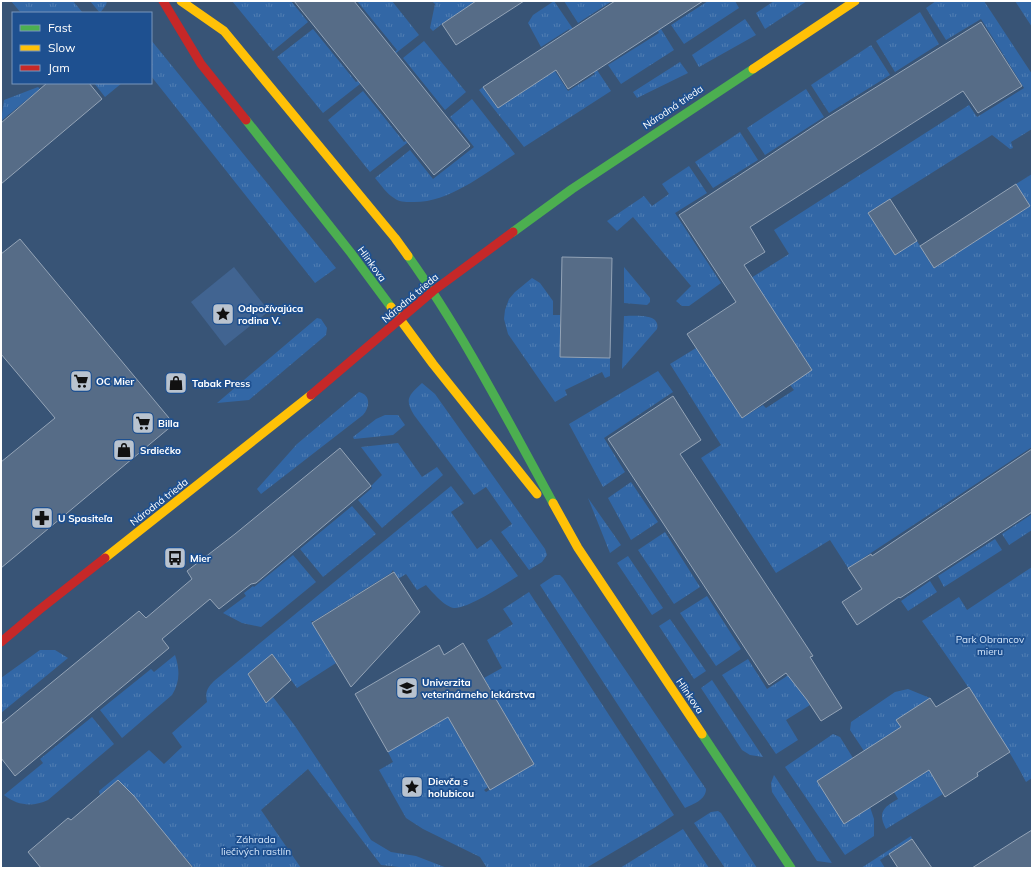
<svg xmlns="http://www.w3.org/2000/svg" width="1033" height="869" font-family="Mulish,sans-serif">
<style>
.grass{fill:url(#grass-tufts)}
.water{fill:#416491}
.building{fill:#566c87;stroke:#94a4b7}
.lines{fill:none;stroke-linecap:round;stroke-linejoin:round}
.fast{stroke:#4caf50;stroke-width:9}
.slow{stroke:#ffc107;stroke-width:9}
.jam{stroke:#c62828;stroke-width:9}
.labels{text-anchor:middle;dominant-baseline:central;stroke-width:3.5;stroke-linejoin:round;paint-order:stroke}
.street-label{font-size:10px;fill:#fff;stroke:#1e5090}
.poi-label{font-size:10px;font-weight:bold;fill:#fff;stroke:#1e5090;text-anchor:start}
.park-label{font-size:10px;fill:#d3e5fa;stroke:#1e5090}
</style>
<defs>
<pattern id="grass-tufts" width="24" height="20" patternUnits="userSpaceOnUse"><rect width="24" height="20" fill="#3267a6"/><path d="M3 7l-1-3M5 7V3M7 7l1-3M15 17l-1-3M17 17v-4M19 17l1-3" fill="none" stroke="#517eb3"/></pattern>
</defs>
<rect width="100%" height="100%" fill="#385476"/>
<path class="grass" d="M11 1H73L83 13H21Z
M90 1H107L106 5 100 13Z
M232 1H291L308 22 273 51Z
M357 1H392L419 35 396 53 395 52 397 50Z
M432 1H476L442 24 433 31 430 28 435 4Z
M554 1 573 29 570 31 569 29 541 47 528 23 533 15Z
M564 1H612L578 23Z
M708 1H735L739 8 684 44 671 25Z
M774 1H807L765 29 756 13Z
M936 1H984L1032 74V129L1011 142 1013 148 1010 149 992 135 868 213 895 255 917 241 934 268 1030 206 1016 184 1032 174V447L848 568 830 540 776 573 701 458 721 445 670 364 696 348 742 418 763 405 766 408 794 390 790 385 812 369 751 278 789 254 774 230 969 105 977 117 1024 88 981 19 946 40 926 8Z
M1015 1H1032V27Z
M920 12 939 44 895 72 876 41Z
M745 19 756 35 699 67 692 55Z
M313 29 356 82 358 81 360 84 323 113 277 57Z
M661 29 674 50 621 84 608 65 659 33 658 31Z
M151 40 336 268 315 283 151 76Z
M424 41 466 92 445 110 403 58Z
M871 45 890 75 829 113 811 85Z
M536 53 556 70 555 71 568 91 595 74 594 72 597 70 611 91 524 147 479 90 483 87 498 108 550 74Z
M680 62 688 73 637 98 633 92Z
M94 83H122L105 97Z
M38 87 40 89 1 121 4 100Z
M806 89 824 117 765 155 747 128Z
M363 91 404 142 406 141 407 143 370 172 328 120Z
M472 99 515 154C485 173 448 204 411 202 406 202 398 202 394 198 387 194 381 185 375 178L410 150 433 179 474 147 450 117Z
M740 132 758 160 713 188 695 162Z
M689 166 707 193 675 213 721 283 689 306H682L676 301 691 286 633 217 617 231 607 221 644 196 652 206 669 194 662 184Z
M624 267 650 298V302L647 305 624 303Z
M532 278 540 283 553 301V315H560V357L610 358V376L605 378 602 372 565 390 567 395 555 402 508 334 504 319 505 310 509 299 515 292Z
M624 316C635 316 661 313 657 329L622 369Z
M317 318 321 319 327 328 326 335 249 400 217 403Z
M658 371 673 392 604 438 625 472 603 487 569 424Z
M422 383 435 394 545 549 547 555 542 562 529 570 501 532 512 524 486 487 474 495 414 415C404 399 409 395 422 383Z
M359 392C371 395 370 407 363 415L261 494 257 489 297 444Z
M385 415H398L405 425 393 435 354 439 353 437 376 419Z
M398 443 422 477 437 467 443 475 382 528 358 500 372 488 371 486 382 475 361 447Z
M631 482 658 522 631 540 608 498Z
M451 486 464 503 451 512 477 549 491 539 518 576C505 584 468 609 454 608 445 607 432 592 426 585L417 590 406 574 398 579 393 570 391 573 314 621H311L336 663 297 688 272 654 248 674 266 703 273 697 295 726 371 840 391 852 416 856 447 868H408L381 865 308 769 261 810 301 868H194L118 780 100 795 99 791 149 750 164 764 182 747 172 733 207 702C205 692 207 688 214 681Z
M588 498 621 545 610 553Z
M352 506 376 534 323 577 300 549Z
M1032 514V530L1009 545 1002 534Z
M665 532 700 587 674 604 638 550Z
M995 539 1002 550 944 587 938 576Z
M293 555 316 582 261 627 242 623 223 613 246 596 244 593 253 586 254 587Z
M628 556 663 608 652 615 617 563Z
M1032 567V778L1026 782C996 725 959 673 922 621L959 597 967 610Z
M555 575H560L563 578 706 789C706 800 693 804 685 808L540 585Z
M930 581 937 592 908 611 901 601Z
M529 592 674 815 654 828 586 868H487L480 857 423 829 406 818 379 770 393 762 388 752 448 717 488 787 484 790 486 792 534 764 484 678 502 668 487 640 513 624 503 609Z
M707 596 741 649 716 666 680 613Z
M670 619 706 671 694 679 659 626Z
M40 650H55L68 658 1 713V678Z
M175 655C180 670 180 682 172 695L122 738 100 710 151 669 154 672Z
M748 659 767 689 801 667V690L810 705 786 720 798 740 776 754 722 675Z
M712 680 763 757 750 755 742 750 701 688Z
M908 689 930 698 896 720 901 727 864 751 850 730 851 722 895 692Z
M92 717 114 744 48 800C33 807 18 806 4 795L43 763 40 759Z
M833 734 840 737 853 758 817 781 844 824 870 807 874 819V836L845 855 785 767Z
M929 770 943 794 886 829C877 812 884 807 898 799L894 792Z
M774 775 832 863 817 861 772 792 771 783Z
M718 811 721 813 757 868H725L694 823 711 812Z
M683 829 709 868H620Z
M911 836 912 839 880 860 885 868H861Z"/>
<path class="water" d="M234 267 269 311 225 346 191 302Z"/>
<path class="building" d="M294 1H354L470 146 434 175Z
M476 1H524L456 45 442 24Z
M615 1H703L568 89 556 70 498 108 483 87Z
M981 22 1022 86 978 113 963 91 750 227 765 252 744 265 812 370 742 418 687 334 736 302 679 215 828 117Z
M47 83H89L102 99 1 184V123Z
M1016 184 1030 206 934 268 920 246Z
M890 199 917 241 895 255 868 213Z
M20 239 174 424 1 568V462L55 418 1 354V254Z
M562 257 612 258 610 358 560 357Z
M673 396 701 440 680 454 813 656 810 657 842 708 821 721 807 700 786 673 769 685 608 439Z
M340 448 371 486 256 583 251 584 219 609 210 599 162 639 169 648 15 776 1 758V724L139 611 146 618 192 579 187 571 235 534Z
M1032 449V512L900 598 899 597 857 625 842 602 862 589 848 568 871 554 872 556Z
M394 572 420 612 351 687 312 623Z
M463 643 534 764 490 790 448 717 388 752 355 694 439 645 444 655Z
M272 654 291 680 266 703 248 674Z
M969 687 1010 752 977 773 978 776 945 797 929 770 844 824 817 781 901 727 896 720 930 698 936 707Z
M118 780 134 796 193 868H41L28 852 68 818 71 820Z
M1032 830V868H972L1019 838Z
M912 839 932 868H898L889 854Z"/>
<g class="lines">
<path class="fast" d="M246 120 351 253 391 307
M513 232 572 189 753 69
M408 256C463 333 507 419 553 503
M702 734 791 868"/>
<path class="slow" d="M181 1 224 31 395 238 408 256
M753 69 855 1
M391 307 433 364 537 494
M553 503 578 548 702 734
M105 558 311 395"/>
<path class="jam" d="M163 1 201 64 246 120
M311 395 433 291 513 232
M1 642 39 610 105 558"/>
</g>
<defs>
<g id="sight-square" transform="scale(1.15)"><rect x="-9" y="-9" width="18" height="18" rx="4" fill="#b9c3cf" stroke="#1e5090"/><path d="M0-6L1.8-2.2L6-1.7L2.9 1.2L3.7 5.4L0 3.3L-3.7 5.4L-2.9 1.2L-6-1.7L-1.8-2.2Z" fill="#111"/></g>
<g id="supermarket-square" transform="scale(1.15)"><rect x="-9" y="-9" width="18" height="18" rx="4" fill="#b9c3cf" stroke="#1e5090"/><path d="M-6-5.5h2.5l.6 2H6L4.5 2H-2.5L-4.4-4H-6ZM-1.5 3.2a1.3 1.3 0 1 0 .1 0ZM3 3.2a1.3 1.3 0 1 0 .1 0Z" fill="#111"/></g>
<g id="shop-square" transform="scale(1.15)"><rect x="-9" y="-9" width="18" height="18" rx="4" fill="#b9c3cf" stroke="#1e5090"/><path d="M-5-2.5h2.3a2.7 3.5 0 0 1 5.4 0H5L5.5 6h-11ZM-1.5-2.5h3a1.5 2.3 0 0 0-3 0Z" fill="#111"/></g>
<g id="pharmacy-square" transform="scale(1.15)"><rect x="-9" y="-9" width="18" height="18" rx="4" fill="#b9c3cf" stroke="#1e5090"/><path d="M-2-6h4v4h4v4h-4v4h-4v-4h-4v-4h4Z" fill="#111"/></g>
<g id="bus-square" transform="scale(1.15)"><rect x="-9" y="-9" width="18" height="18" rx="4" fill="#b9c3cf" stroke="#1e5090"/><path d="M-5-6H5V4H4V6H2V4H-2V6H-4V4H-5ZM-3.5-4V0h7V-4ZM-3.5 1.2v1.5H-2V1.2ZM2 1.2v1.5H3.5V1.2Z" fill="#111"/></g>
<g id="university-square" transform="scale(1.15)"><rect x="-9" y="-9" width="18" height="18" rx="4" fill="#b9c3cf" stroke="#1e5090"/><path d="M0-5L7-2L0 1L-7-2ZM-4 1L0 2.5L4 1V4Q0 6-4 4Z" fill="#111"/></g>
</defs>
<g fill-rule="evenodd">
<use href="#sight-square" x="223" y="314"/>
<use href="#supermarket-square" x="81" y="381"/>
<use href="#shop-square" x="176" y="383"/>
<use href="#supermarket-square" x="143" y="423"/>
<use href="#shop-square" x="124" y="450"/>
<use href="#pharmacy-square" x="42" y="518"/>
<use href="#bus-square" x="175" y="558"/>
<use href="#university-square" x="407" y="688"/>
<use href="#sight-square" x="412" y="787"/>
</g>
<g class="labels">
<g class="street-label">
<text transform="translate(673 107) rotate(-34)">Národná trieda</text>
<text transform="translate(372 264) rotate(54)">Hlinkova</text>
<text transform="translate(410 298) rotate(-40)">Národná trieda</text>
<text transform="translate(159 502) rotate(-38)">Národná trieda</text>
<text transform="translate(690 696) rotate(56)">Hlinkova</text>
</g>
<g class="poi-label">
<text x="238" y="308">Odpočívajúca<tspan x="238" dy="12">rodina V.</tspan></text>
<text x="96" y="381">OC Mier</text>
<text x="192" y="383">Tabak Press</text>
<text x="158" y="423">Billa</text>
<text x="140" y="450">Srdiečko</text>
<text x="58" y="518">U Spasiteľa</text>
<text x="190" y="558">Mier</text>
<text x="422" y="682">Univerzita<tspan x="422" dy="12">veterinárneho lekárstva</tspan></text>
<text x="428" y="781">Dievča s<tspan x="428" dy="12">holubicou</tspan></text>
</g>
<g class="park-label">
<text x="990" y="639">Park Obrancov<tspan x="990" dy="12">mieru</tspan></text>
<text x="256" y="839">Záhrada<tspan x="256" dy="12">liečivých rastlín</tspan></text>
</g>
</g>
<rect width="1033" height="869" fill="none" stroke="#ffffff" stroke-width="4"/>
<rect x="12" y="12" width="140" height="72" fill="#1e5090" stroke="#7896bc"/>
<rect x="20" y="25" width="20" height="6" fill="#4caf50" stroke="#7896bc"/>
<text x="48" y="32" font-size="12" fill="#ffffff">Fast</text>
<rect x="20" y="45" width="20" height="6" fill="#ffc107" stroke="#7896bc"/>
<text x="48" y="52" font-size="12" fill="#ffffff">Slow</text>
<rect x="20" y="65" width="20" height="6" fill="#c62828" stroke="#7896bc"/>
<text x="48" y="72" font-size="12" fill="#ffffff">Jam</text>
</svg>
